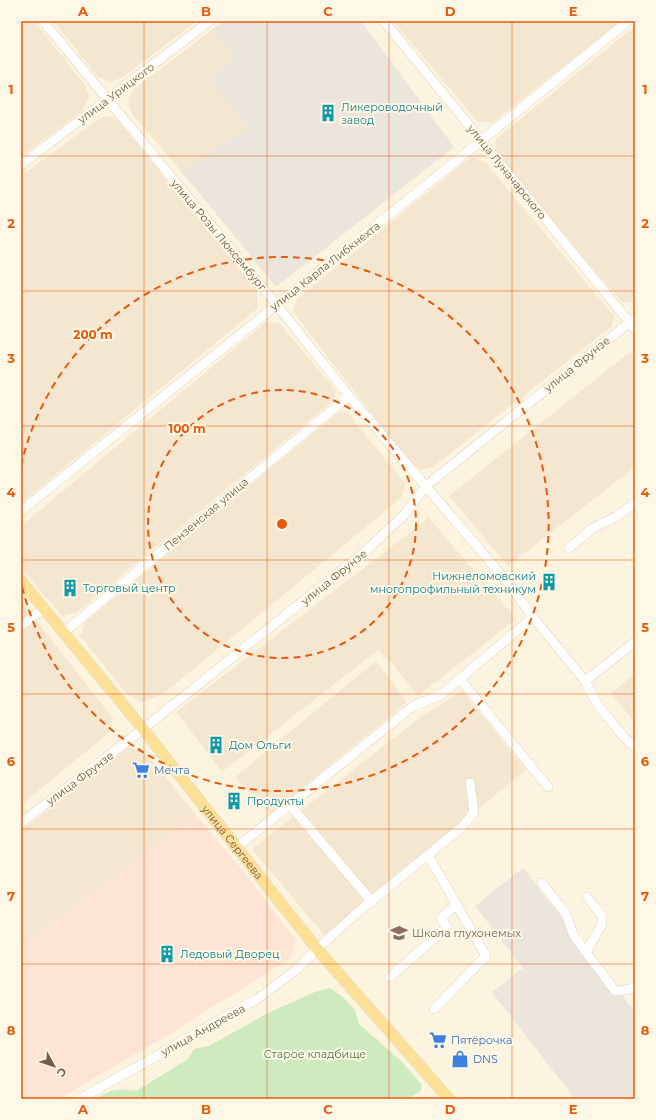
<svg xmlns="http://www.w3.org/2000/svg" width="656" height="1120" font-family="Montserrat,sans-serif">
<style>
.residential{fill:#f5e7cf}
.commercial{fill:#fee4d4}
.industrial{fill:#ebe5dc}
.green{fill:#cdebbf}
.lines{fill:none;stroke-linecap:round;stroke-linejoin:round}
.minor-casing{stroke:#e1d1bc;stroke-width:10}
.major-casing{stroke:#ded8d3;stroke-width:12}
.minor{stroke:#fff;stroke-width:9}
.major{stroke:#fee096;stroke-width:11}
.grid{fill:none;stroke:#e8590c;stroke-width:1;stroke-opacity:0.55}
.ring{fill:none;stroke:#e8590c;stroke-width:2;stroke-dasharray:7 5}
.labels{text-anchor:middle;dominant-baseline:central;stroke-width:4;stroke-linejoin:round;paint-order:stroke}
.street-label{font-size:11px;fill:#755b47;stroke:#fff8e7}
.culture-label{font-size:11px;fill:#0d838f;stroke:#fff8e7;text-anchor:start}
.shop-label{font-size:11px;fill:#366cbe;stroke:#fff8e7;text-anchor:start}
.education-label{font-size:11px;fill:#785e54;stroke:#fff8e7;text-anchor:start}
.park-label{font-size:11px;fill:#4c7b3f;stroke:#fff8e7}
.centre{fill:#e8590c;stroke:#fff8e7;stroke-width:2}
.ring-label{font-size:12px;text-anchor:middle;font-weight:bold;fill:#e8590c;stroke:#fff8e7;stroke-width:4;stroke-linejoin:round;paint-order:stroke}
.neatline{fill:none;stroke:#e8590c;stroke-width:1.5}
.grid-label{font-size:13px;text-anchor:middle;font-weight:bold;fill:#e8590c}
</style>
<rect width="100%" height="100%" fill="#fdf4e0"/>
<path class="residential" d="M21 21H34L85 85 89 97 82 111 21 157Z
M53 21H197L123 77 111 82 98 77Z
M393 21H621L492 123 477 121Z
M635 26V302H622L495 156 496 139Z
M213 29 234 57 209 79 248 128 182 172 132 114 128 101 133 90Z
M105 116 115 118 123 127 257 290V309L21 503V176L97 120Z
M471 157 485 162 614 316 612 326 433 467 420 470 408 461 293 312 297 299Z
M266 322 279 323 336 390 333 401 77 612 62 616 21 568V526Z
M630 352 635 358V467L508 566 449 496Z
M339 412H347L406 484 400 499 163 694 142 702 127 694 80 636 85 622Z
M429 518 516 619 418 696 391 662 378 650 222 772 176 712Z
M21 601 112 717 111 731 21 805Z
M376 661 407 702 270 814 235 777Z
M635 674V723L611 693Z
M462 691 526 770 324 935 252 849 422 716Z
M129 747 148 755 196 815 21 947V831Z"/>
<path class="commercial" d="M196 815 239 866 296 940 291 958 160 1040 58 1099H21V947Z"/>
<path class="industrial" d="M224 21H361L454 147 276 287 182 172 248 128 209 79 234 57 213 29Z
M523 868 635 1012V1099H575L492 992 523 968 475 906Z"/>
<path class="green" d="M330 988 344 998 355 1010 359 1024 403 1063 421 1084V1091L410 1097H387L384 1099H96C110 1089 120 1088 136 1091L188 1059 194 1049 209 1046 268 1013 315 992Z"/>
<g class="lines">
<g class="minor-casing">
<path id="minor" d="M43 21 276 304 349 396 509 584 533 617 585 681 599 707 624 737 635 747
M384 21 635 329
M21 165 210 21
M21 511C223 347 427 186 628 21
M569 548 593 528 616 517 635 503
M21 626 43 609
M63 633 349 396
M460 679 548 787
M585 681 635 642
M290 805 372 902
M21 823 143 729 368 549 404 515 426 486 635 318
M237 847 412 707 442 694 533 617
M428 855 486 956 434 1009
M542 883 566 914 574 936 586 952
M587 897 602 916V924L586 952 615 991 632 989 635 986
M390 977 447 927 441 918 457 904
M80 1099 257 999 295 971 317 949 357 913 462 827 474 812 470 783"/>
</g>
<g class="major-casing">
<g id="major">
<path id="s1" d="M21 581 143 729 317 949 449 1099"/>
</g>
</g>
<use href="#minor" class="minor"/>
<use href="#major" class="major"/>
</g>
<path class="grid" d="M144 21V1099M267 21V1099M389 21V1099M512 21V1099M21 156H635M21 291H635M21 426H635M21 560H635M21 694H635M21 829H635M21 964H635"/>
<g class="ring">
<circle cx="282" cy="524" r="134"/>
<path d="M21 466A267 267 0 1 1 21 582"/>
</g>
<defs>
<g id="building-bare" transform="scale(1.38)"><path d="M-4-6H4V6H1V3H-1V6H-4ZM-2.5-4.3h1.7v1.8h-1.7ZM.8-4.3h1.7v1.8H.8ZM-2.5-1h1.7V.8h-1.7ZM.8-1h1.7V.8H.8Z" fill="#0f9aa8" stroke="#fff8e7" stroke-width="2.5" paint-order="stroke"/></g>
<g id="supermarket-bare" transform="scale(1.38)"><path d="M-6-5.5h2.5l.6 2H6L4.5 2H-2.5L-4.4-4H-6ZM-1.5 3.2a1.3 1.3 0 1 0 .1 0ZM3 3.2a1.3 1.3 0 1 0 .1 0Z" fill="#3f7fe0" stroke="#fff8e7" stroke-width="2.5" paint-order="stroke"/></g>
<g id="school-bare" transform="scale(1.38)"><path d="M0-5L7-2L0 1L-7-2ZM-4 1L0 2.5L4 1V4Q0 6-4 4Z" fill="#8d6e63" stroke="#fff8e7" stroke-width="2.5" paint-order="stroke"/></g>
<g id="shop-bare" transform="scale(1.38)"><path d="M-5-2.5h2.3a2.7 3.5 0 0 1 5.4 0H5L5.5 6h-11ZM-1.5-2.5h3a1.5 2.3 0 0 0-3 0Z" fill="#3f7fe0" stroke="#fff8e7" stroke-width="2.5" paint-order="stroke"/></g>
</defs>
<g fill-rule="evenodd">
<use href="#building-bare" x="328" y="113"/>
<use href="#building-bare" x="549" y="582"/>
<use href="#building-bare" x="70" y="588"/>
<use href="#building-bare" x="216" y="745"/>
<use href="#supermarket-bare" x="141" y="770"/>
<use href="#building-bare" x="234" y="801"/>
<use href="#school-bare" x="399" y="933"/>
<use href="#building-bare" x="167" y="954"/>
<use href="#supermarket-bare" x="438" y="1040"/>
<use href="#shop-bare" x="460" y="1059"/>
</g>
<g class="labels">
<g class="street-label">
<text transform="translate(116 93) rotate(-37)">улица Урицкого</text>
<text transform="translate(507 172) rotate(51)">улица Луначарского</text>
<text transform="translate(219 235) rotate(50)">улица Розы Люксембург</text>
<text transform="translate(325 266) rotate(-38)">улица Карла Либкнехта</text>
<text transform="translate(577 364) rotate(-39)">улица Фрунзе</text>
<text transform="translate(206 514) rotate(-40)">Пензенская улица</text>
<text transform="translate(334 577) rotate(-39)">улица Фрунзе</text>
<text transform="translate(80 778) rotate(-37)">улица Фрунзе</text>
<text stroke="none"><textPath href="#s1" startOffset="336">улица Сергеева</textPath></text>
<text transform="translate(203 1030) rotate(-29)">улица Андреева</text>
</g>
<g class="culture-label">
<text x="341" y="107">Ликероводочный<tspan x="341" dy="13">завод</tspan></text>
<text x="536" y="576" text-anchor="end">Нижнеломовский<tspan x="536" dy="13">многопрофильный техникум</tspan></text>
<text x="83" y="588">Торговый центр</text>
<text x="229" y="745">Дом Ольги</text>
<text x="247" y="801">Продукты</text>
<text x="180" y="954">Ледовый Дворец</text>
</g>
<g class="shop-label">
<text x="154" y="770">Мечта</text>
<text x="451" y="1040">Пятёрочка</text>
<text x="473" y="1059">DNS</text>
</g>
<g class="education-label">
<text x="412" y="933">Школа глухонемых</text>
</g>
<g class="park-label">
<text x="315" y="1054">Старое кладбище</text>
</g>
</g>
<circle cx="282" cy="524" r="6" class="centre"/>
<g class="ring-label">
<text x="93" y="339">200 m</text>
<text x="187" y="433">100 m</text>
</g>
<rect width="656" height="1120" fill="none" stroke="#fff8e7" stroke-width="44"/>
<g transform="translate(54 1066) rotate(130)" stroke="#fff8e7" stroke-width="3" paint-order="stroke">
<path d="M0-3L7 15L0 10L-7 15Z" fill="#755b47"/>
<text y="-6" font-size="11" font-weight="bold" text-anchor="middle" fill="#755b47">С</text>
</g>
<rect x="22" y="22" width="612" height="1076" class="neatline"/>
<g class="grid-label">
<text x="83" y="16">A</text>
<text x="206" y="16">B</text>
<text x="328" y="16">C</text>
<text x="450" y="16">D</text>
<text x="573" y="16">E</text>
<text x="11" y="94">1</text>
<text x="645" y="94">1</text>
<text x="11" y="228">2</text>
<text x="645" y="228">2</text>
<text x="11" y="363">3</text>
<text x="645" y="363">3</text>
<text x="11" y="497">4</text>
<text x="645" y="497">4</text>
<text x="11" y="632">5</text>
<text x="645" y="632">5</text>
<text x="11" y="766">6</text>
<text x="645" y="766">6</text>
<text x="11" y="901">7</text>
<text x="645" y="901">7</text>
<text x="11" y="1035">8</text>
<text x="645" y="1035">8</text>
<text x="83" y="1114">A</text>
<text x="206" y="1114">B</text>
<text x="328" y="1114">C</text>
<text x="450" y="1114">D</text>
<text x="573" y="1114">E</text>
</g>
</svg>
